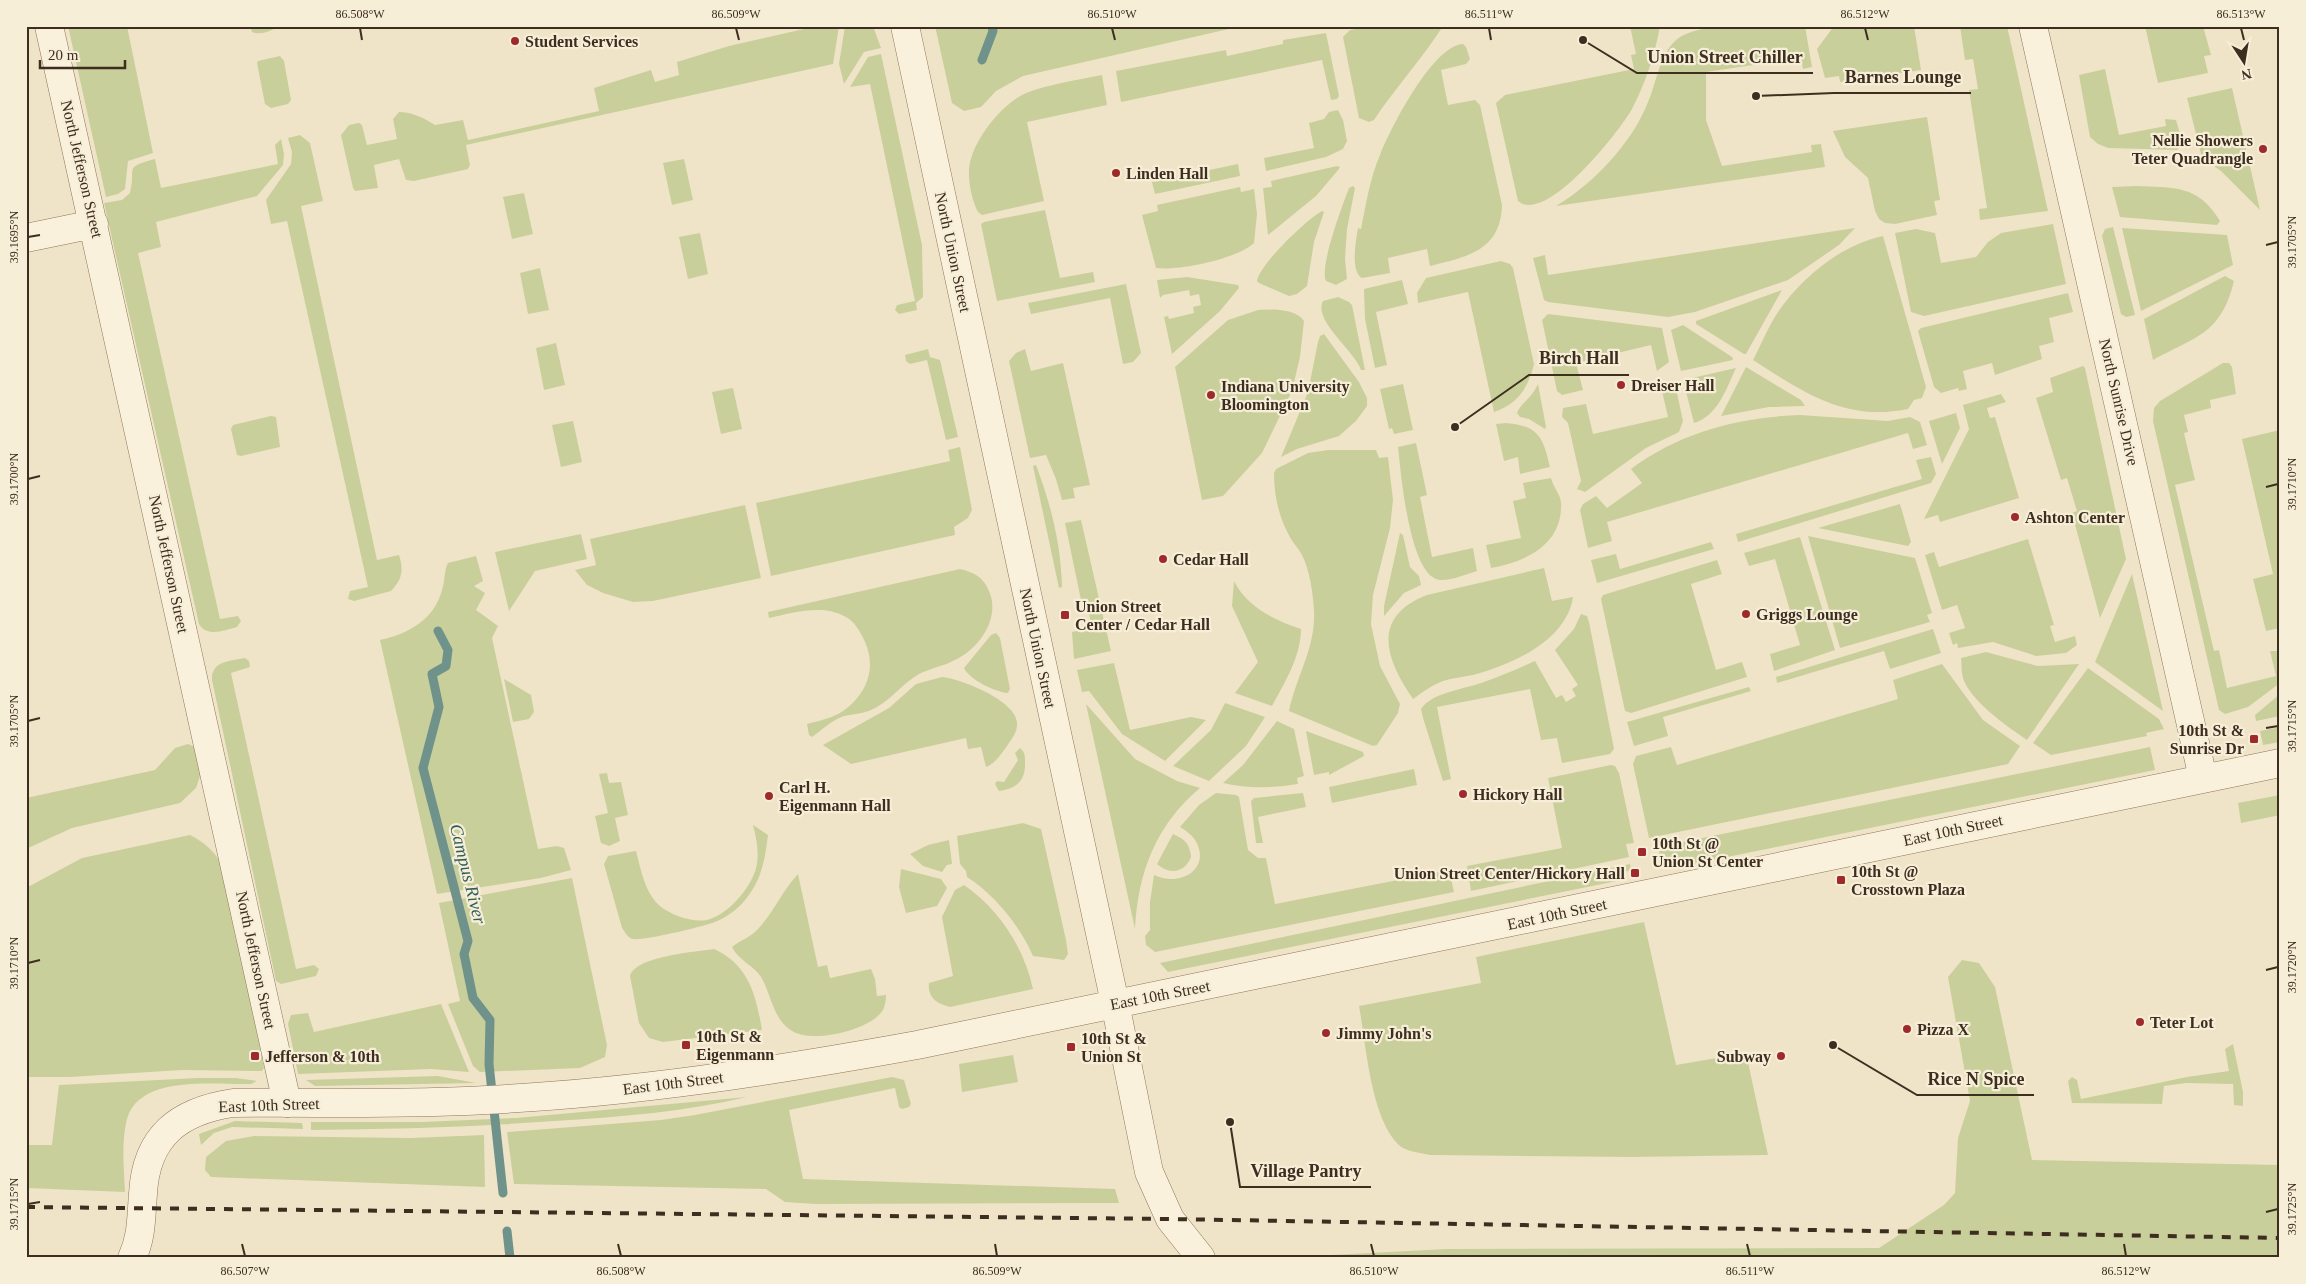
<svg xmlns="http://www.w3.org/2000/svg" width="2306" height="1284" font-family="Georgia,serif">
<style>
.green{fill:#c9cf9b}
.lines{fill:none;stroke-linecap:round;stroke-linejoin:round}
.stream{stroke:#6f938a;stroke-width:9}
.minor-casing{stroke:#8d765c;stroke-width:29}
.tertiary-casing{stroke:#8d765c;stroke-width:29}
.minor{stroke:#faf1dc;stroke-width:28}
.tertiary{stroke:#faf1dc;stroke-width:28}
.rail{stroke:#3d2e20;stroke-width:4;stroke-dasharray:9 9;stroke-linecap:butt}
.ticks{fill:none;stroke:#3d2e20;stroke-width:2}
.poi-dot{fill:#9e2a2b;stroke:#f7eed8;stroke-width:2}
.labels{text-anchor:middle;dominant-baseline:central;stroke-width:4.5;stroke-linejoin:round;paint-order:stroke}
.poi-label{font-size:16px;font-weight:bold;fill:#3d2e20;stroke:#f7eed8;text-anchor:start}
.street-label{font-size:16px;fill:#3d2e20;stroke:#f7eed8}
.water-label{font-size:18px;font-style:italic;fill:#2f5d5a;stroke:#f7eed8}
.leader{fill:none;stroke:#3d2e20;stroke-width:2}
.callout-dot{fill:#3d2e20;stroke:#f7eed8;stroke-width:2}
.callout-label{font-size:18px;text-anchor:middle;font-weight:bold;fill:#3d2e20;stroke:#f7eed8;stroke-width:4.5;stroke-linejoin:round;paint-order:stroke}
.neatline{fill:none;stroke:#3d2e20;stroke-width:2}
.ticks-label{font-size:12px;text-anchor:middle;fill:#3d2e20}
</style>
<rect width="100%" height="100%" fill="#f0e4c8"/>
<path class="green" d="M68 26H127L153 153 128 161 125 189 118 194 106 197Z
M250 26H277C272 32 259 35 252 32Z
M817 26H839L833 64 466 145 470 165 468 169 414 181 406 180 399 159 374 165 378 188 355 191 353 188 341 135 349 125 359 123 362 125 367 145 397 139 393 119 399 112C412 112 424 118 435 125L463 120 468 140 599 111 594 88 651 70 655 82 679 75 677 62 729 46Z
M845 26H873L881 48 864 52 844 84 839 64Z
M935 26H1242L1023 76 996 91 981 107 964 111 952 103Z
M1370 26H1443C1422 59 1396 87 1374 120L1369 122 1359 118 1343 37 1350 30Z
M1630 26H1660C1655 55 1645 84 1632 109 1619 132 1546 225 1518 201L1496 103 1505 95 1634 69 1631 55 1636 54Z
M1715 26H1805L1812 67 1803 69 1801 58 1706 72V120L1722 166 1812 152 1811 145 1821 144 1825 167 1556 206C1592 185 1633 142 1648 102 1656 84 1659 58 1673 43 1684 31 1700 30 1715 26Z
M1834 26H1914L1921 70 1840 82 1839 76 1825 78 1817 49Z
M1960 26H2007L2048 211 1980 220 1979 209 1987 208 1969 90 1978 89 1973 59 1965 60Z
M2145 26H2203L2211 55 2204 56 2208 73 2158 83Z
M1326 33 1339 96 1337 99 1331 100 1322 60 1121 102 1116 71 1226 50 1227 56 1283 44V40Z
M1463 44 1466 47 1470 59 1466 64 1441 70 1448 105 1475 100 1480 105 1502 205C1501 251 1466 257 1430 266L1427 249 1388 258 1390 273 1362 278C1350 272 1356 240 1358 228L1361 229C1366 204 1370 178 1380 155 1390 129 1433 45 1463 44Z
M881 54 922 245 923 297 916 303 917 310 899 314 895 310 897 305 915 301 870 84 850 87 868 57Z
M280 56 284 61 291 100 288 104 271 108 265 104 257 63 258 61Z
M2105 69 2119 135 2166 126 2165 119 2176 120 2183 144 2177 150 2108 148 2098 144 2090 137 2079 75Z
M1102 75 1107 105 1027 122 1044 201 982 215 978 212C973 203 969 186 969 175 967 146 1001 104 1026 93 1050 84 1077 80 1102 75Z
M2232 88 2260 210 2221 171 2202 158 2187 98Z
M1338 110 1343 120 1347 141 1343 149 1326 157 1266 171 1264 158 1314 148 1309 123 1324 119 1329 112Z
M1927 117 1940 200 1934 201 1937 215 1895 224 1885 223 1879 219 1875 211 1868 178 1845 157 1833 131Z
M300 135 310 143 323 201 301 206 377 560 399 555C404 570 402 580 391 591L354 601 348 599 350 591 368 587 287 221 271 224 266 200 291 164 292 152 288 138Z
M281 139 284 154 283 165 257 196 156 222 161 247 138 253 220 619 238 616 241 621 237 627C225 630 207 638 199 624L104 203 122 200 130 193C137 167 122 168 155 159L161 188 278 164 275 145Z
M684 159 693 200 672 205 663 163Z
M1238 164 1240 176 1155 194 1152 182Z
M1337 166 1340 167 1339 169 1316 196 1268 235 1263 188 1272 187 1271 181Z
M1353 186 1355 188 1347 229 1345 259 1347 279 1336 285 1326 281C1319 267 1343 204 1349 188Z
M2136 186C2174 188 2198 184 2220 221L2217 225 2120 217 2112 187Z
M1240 187 1241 192 1254 189 1257 214 1254 243C1237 259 1179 271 1156 268L1142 215 1158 211 1157 205Z
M524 193 533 234 512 239 503 197Z
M1045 210 1060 278 1093 272 1095 282 997 301 981 224 984 222Z
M1322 211 1324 212 1314 242 1307 286 1297 294 1289 296 1259 283 1257 281C1259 265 1307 219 1322 211Z
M2053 224 2066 284 1924 316 1911 312 1895 233 1916 229 1935 233 1941 263 1976 257 1988 242 2001 233Z
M2113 227 2135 315 2126 317 2121 314 2102 236 2105 229Z
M1855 228 1839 245 1788 280 1695 312 1668 317 1548 302 1544 300 1533 258 1545 255 1548 275Z
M2122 228 2227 235 2233 265 2141 311Z
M700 233 708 274 688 279 679 237Z
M1883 236 1926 387 1922 398 1914 400 1908 409C1845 422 1803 392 1753 360 1761 345 1768 327 1778 312 1802 277 1841 245 1883 236Z
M1501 261 1510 264 1513 268 1534 364C1528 389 1517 404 1494 412L1468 292 1418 303 1417 293 1426 278Z
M540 268 549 310 528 314 520 273Z
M2225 276 2234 281C2221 334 2197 336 2153 360L2144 319Z
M1187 277 1238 285 1239 288 1220 311 1172 354 1164 317 1168 316 1169 319 1194 313 1193 307 1201 305 1199 294 1190 296 1189 290 1163 295 1160 298 1157 280Z
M1402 280 1408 304 1376 312 1387 365 1375 368 1365 319 1364 289Z
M1126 284 1141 353 1133 362 1123 364 1110 298 1031 314 1028 303Z
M1782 290 1746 354H1744L1696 324V321Z
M2068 293 2073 312 2049 318 2054 342 2039 346 2042 359 1995 375 1992 363 1963 371 1967 389 1959 391 1958 388 1941 393 1934 387 1918 331 1921 328Z
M1338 297 1349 302 1352 305 1365 370H1361C1354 350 1313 321 1323 301Z
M1258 310C1271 309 1296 308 1304 321L1300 357 1292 391 1262 453 1223 496 1202 500 1175 367 1228 320Z
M1548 314 1662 328 1669 362 1657 371 1651 345 1576 363 1583 390 1562 395 1557 391 1542 320Z
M1683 325 1732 357 1733 360 1681 371 1671 330Z
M1324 334 1359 382 1367 398V406L1356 421 1339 436 1297 449 1281 457 1308 392 1318 342 1320 336Z
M556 343 565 385 544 390 536 348Z
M928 349 930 357 940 360 958 437 946 440 927 360 910 364 906 361 905 355Z
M1025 349 1031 371 1063 363 1090 485 1073 488 1075 498 1062 500 1056 479 1046 455 1030 458 1009 361 1016 353Z
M2223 363H2229L2232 367 2236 394 2210 400 2211 408 2184 415 2188 432 2184 433 2195 480 2175 485 2214 651 2219 650 2227 688 2276 676 2270 651H2280V683L2248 707 2225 714 2219 710 2153 421 2154 408 2160 401Z
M2083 366 2085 368 2126 559 2100 618 2072 513 2077 511 2067 478 2061 480 2036 398 2053 392 2050 378Z
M1746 367 1801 400 1805 406 1769 407 1721 416Z
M1736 368C1726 389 1718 416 1694 423L1683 380Z
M1403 384 1413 430 1394 434 1392 428 1389 429 1380 389Z
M1538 384 1546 427 1545 429 1529 419 1520 417 1517 413C1520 404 1532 398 1538 384Z
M733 388 742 429 721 434 712 392Z
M1671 390 1677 393 1683 421 1679 432 1646 448 1585 492 1577 489 1581 481 1568 423 1562 417 1563 408 1586 404 1593 434 1668 417 1662 391Z
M2001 394 2006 402 1987 408 1990 418 1995 417 2019 498 1940 522 1938 515 1924 519 1969 429 1963 405Z
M1956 413 1960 428 1942 464 1929 421Z
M1800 415 1888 421 1910 417 1920 422 1927 445 1913 449 1908 433 1607 522 1612 541 1588 548 1580 510 1583 504 1596 496 1607 508 1642 483 1631 469C1680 432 1740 417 1800 415Z
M271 416 276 417 280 447 241 456 237 455 231 429 233 425Z
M573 421 582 462 561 467 552 425Z
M1506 423C1539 426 1543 437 1550 467L1520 474 1518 457 1504 461 1496 424Z
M2280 430V628L2266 631 2253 579 2273 574 2242 439Z
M1416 443 1427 495 1420 497 1432 557 1473 548 1477 571C1467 574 1451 581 1440 580 1409 577 1401 472 1398 447Z
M960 447 972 510 968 518 954 527 955 535 771 576 756 503 950 461 948 450Z
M1328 450H1376L1379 458 1388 457 1393 500 1390 528 1373 595 1371 624 1380 666 1400 704 1398 713 1377 745 1373 746 1289 711C1296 677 1316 647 1314 611 1313 593 1310 571 1302 555 1299 549 1294 544 1291 539 1279 518 1274 497 1274 473L1276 469 1308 453Z
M1931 457 1936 474 1931 483 1738 542 1736 534 1922 479 1916 460Z
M1036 465C1051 505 1061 544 1062 587L1059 588 1033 466Z
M1551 478C1553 487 1561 495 1561 503 1563 545 1525 562 1491 568L1486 545 1521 538 1513 501 1526 498 1523 483Z
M1900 504 1911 542 1908 546 1818 528Z
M745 505 761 578 653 601 633 602 603 593 587 585 575 570 596 565 590 539Z
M1081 520 1111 651 1074 659 1072 632 1092 628 1086 599 1081 600 1065 523Z
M1400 533 1403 535 1410 567 1419 576 1421 585 1404 593 1384 616V606Z
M581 534 587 559 535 571 509 611 495 552Z
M1808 536 1915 558 1932 613 1927 615 1930 622 1840 648Z
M1800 537 1835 650 1774 671 1770 654 1800 645 1775 559 1749 566 1744 553Z
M2028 539 2054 625 2050 626 2055 642 2075 636 2077 645 2066 653 2036 656 1993 642 1958 648 1957 643 1953 645 1949 633 1965 628 1957 605 1942 610 1925 555 1934 552 1939 567Z
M1711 542 1714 549 1597 583 1591 560 1616 554 1620 569Z
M476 556 483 581 474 586 485 593 476 610 498 626 492 638 538 849 557 846 564 848 571 870 541 878 437 894 380 640C408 634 434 620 442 590 445 582 444 570 448 563Z
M1717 560 1722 574 1691 584 1716 670 1742 662 1747 677 1631 713 1625 711 1601 599 1603 595Z
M1544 568 1552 601 1573 597C1567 640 1512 665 1473 675 1463 677 1453 678 1443 681 1432 685 1423 692 1413 699 1386 660 1370 617 1427 595Z
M960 569C974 572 984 578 989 591 1001 618 979 649 955 660 944 666 931 668 919 674 903 683 893 698 877 707 867 713 856 714 844 716 832 720 822 730 812 737L809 735 807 724C818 721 833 718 843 711 866 695 877 669 865 642 861 633 854 620 844 616 821 604 792 613 769 618L768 612Z
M2132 574 2163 711 2095 662Z
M1234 581C1247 607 1274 620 1301 629 1301 656 1285 682 1272 706L1235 693 1258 662 1232 606Z
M1581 614 1587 616 1589 622 1614 749 1610 754 1562 763 1557 738 1541 740 1530 689 1437 707 1451 779 1443 781 1423 718 1421 709C1431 693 1464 689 1481 683 1499 677 1517 669 1535 661L1556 698 1562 695 1566 702 1576 696 1572 689 1578 685 1555 650 1574 629Z
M1933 629 1941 653 1890 669 1884 651 1777 683 1776 677Z
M996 633 1000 638 1010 689 1008 693C995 692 970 680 964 668L991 635Z
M1986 652 2038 666 2079 664 2027 740C2008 727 1964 697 1962 673 1961 668 1962 663 1961 658Z
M245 658 249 661 250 667 231 673 296 969 314 965 319 969 316 976 281 984 276 981 212 680C211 661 230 661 245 658Z
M1114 663 1130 730 1191 717 1206 720 1165 761 1122 734 1089 691 1082 692 1077 670Z
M1942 664 1983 720 2020 746 2008 764 1649 838 1633 764 1636 756 1671 747 1677 765 1898 699 1893 680Z
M2088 668 2159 719 2164 729 2146 733 2147 736 2051 755 2033 743Z
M942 677C961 679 1015 700 1017 722 1018 732 1012 738 1007 746 1000 755 996 763 986 767L981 747 968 749 966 738 851 764 823 745 889 708 916 684Z
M504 679 531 695 534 712 529 719 513 722Z
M1749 687 1751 691 1663 717 1668 736 1634 746 1627 722Z
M2280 694V716L2256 721 2255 715Z
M1225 703 1265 717 1246 746 1209 781 1173 766 1211 730Z
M1086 704 1135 759 1177 781 1200 788C1156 825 1138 872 1135 929Z
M1277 721 1294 729 1304 776 1297 778 1298 784C1272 788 1249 789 1223 783L1243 765Z
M2280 727V742L2263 745 2260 731Z
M1306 731 1363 752 1364 756 1329 775V772L1314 775Z
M188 744 195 747 201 773 196 788 180 803 72 828 26 849V798L155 770 175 748Z
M2150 747 2155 770 1678 867V864L1670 865 1669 861 1661 863 1658 847Z
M1020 748C1025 752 1025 756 1025 762 1026 781 1016 789 999 791L995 784 997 781 1004 782 1018 760 1015 753Z
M1611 765 1615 766 1619 773 1634 843 1626 844 1629 857 1471 891 1467 866 1562 848 1548 778Z
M1414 769 1417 785 1332 803 1329 787Z
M607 773 609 783 621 782 628 815 615 818 620 841 609 846 601 843 595 816 608 813 599 774Z
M1216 793 1236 795 1239 797 1248 850 1258 858H1266L1275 904 1449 870 1454 892 1155 952 1146 945 1145 936 1150 930V902L1154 875C1182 888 1212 867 1195 840 1192 835 1185 830 1180 827L1199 805Z
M1303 793 1306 807 1258 817 1263 843H1256L1251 801 1254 798Z
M2280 795V815L2241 823 2238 803Z
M1023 823 1041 829 1066 940 1068 954 1064 960 1033 956C1020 926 994 894 967 877L966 871 960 864 957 836Z
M753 825 768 835C765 859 762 879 746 899 738 909 725 919 712 923 701 927 643 941 633 939 628 938 625 932 622 928L604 864 608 856 636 851C641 870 645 893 660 906 672 916 696 924 710 919 730 913 755 883 757 863 759 850 756 837 753 825Z
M1173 834C1185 839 1190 844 1191 857 1185 873 1169 875 1157 864Z
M190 835C206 843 216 853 224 868L264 1068 262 1071 182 1070 70 1077H26V888L82 858Z
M949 840 952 864 947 865 942 872 923 866 910 854 928 845Z
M1630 864 1631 870 1624 872 1625 877 1617 878V881L1168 972 1160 963Z
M901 869 941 879 947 888 937 906 906 913 899 887Z
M798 874 818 967 827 965 830 978 871 969 875 979 877 996 886 995C886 1000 885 1006 883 1010 871 1030 815 1043 794 1032 773 1021 772 996 761 977 754 966 737 959 732 947 741 940 751 937 758 929 774 912 782 891 798 874Z
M572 878 607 1045 605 1057 580 1068 480 1072 473 1066 448 1004 460 1001 439 903Z
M964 885C1000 910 1024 948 1033 989L950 1007C937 1004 927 997 929 983L953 976 942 917 955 890Z
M1644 922 1676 1065 1746 1053 1768 1155 1632 1157 1430 1155C1422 1153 1410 1152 1403 1148 1371 1126 1366 1043 1359 1006L1481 983 1476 957Z
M714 949C749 965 756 995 762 1030L663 1042 649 1038 639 1023 630 976C636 956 695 952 714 949Z
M1962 960 1979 963 1995 987 2032 1160 2280 1165V1258H1326L1331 1255 1447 1249 1879 1248 1944 1205 1955 1193 1958 1138 1970 1101 1948 977Z
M441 1004 469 1072 431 1069 298 1074 288 1024 291 1015 308 1013 314 1032Z
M2233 1044 2243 1092V1106L2234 1105 2233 1084 2186 1083 2164 1086 2162 1104 2072 1103 2068 1081 2072 1077 2077 1080 2081 1099 2187 1077 2229 1071 2225 1049Z
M1013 1055 1018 1082 962 1092 959 1064Z
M438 1076 476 1083 315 1086 306 1080Z
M892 1077 904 1080 911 1104 909 1107 902 1109 899 1107 895 1088 789 1110 803 1179 1115 1189 1119 1203 815 1204 785 1202 766 1189 514 1184 507 1132 661 1120 695 1115Z
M198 1078H236L257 1081 251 1084C214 1085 140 1074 127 1119 121 1142 124 1169 125 1192L26 1188V1145H52L59 1085Z
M747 1097C683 1112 620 1117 554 1121 473 1127 392 1129 311 1130V1122H422L516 1118Z
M235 1121 302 1123 303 1129 232 1127 214 1133 201 1145 199 1134Z
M484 1135 485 1187 211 1177 205 1170 206 1157 226 1141 254 1136 411 1138Z"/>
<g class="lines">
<path class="stream" d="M982 60 993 31 992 26
M438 631 448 650 446 666 432 674 439 707 423 768 468 941 464 954 473 998 490 1020 489 1064 503 1193
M507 1231 510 1258"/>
<g class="minor-casing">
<path id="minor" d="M49 26 287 1103
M2033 26 2203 778
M26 238 94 224
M1115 1003 1149 1172 1170 1219 1201 1258"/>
</g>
<g class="tertiary-casing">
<path id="tertiary" d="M905 26 1115 1003
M132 1258C142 1237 141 1217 143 1194 146 1136 179 1111 233 1103 317 1102 402 1105 486 1100 631 1093 774 1071 917 1045L2280 763"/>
</g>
<use href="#minor" class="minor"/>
<use href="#tertiary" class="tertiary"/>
<path class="rail" d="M26 1207 1170 1219 2280 1238"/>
</g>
<path class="ticks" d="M360 28 362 40M736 28 739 40M1112 28 1115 40M1489 28 1491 40M1865 28 1868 40M2241 28 2244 40M28 237 40 235M2266 245 2278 242M28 479 40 476M2266 487 2278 484M28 721 40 718M2266 728 2278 726M28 963 40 960M2266 970 2278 967M28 1204 40 1202M2266 1212 2278 1209M242 1244 245 1256M618 1244 621 1256M995 1244 997 1256M1371 1244 1374 1256M1747 1244 1750 1256M2124 1244 2126 1256"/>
<g class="poi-dot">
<circle cx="515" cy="41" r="5"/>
<circle cx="2263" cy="149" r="5"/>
<circle cx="1116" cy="173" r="5"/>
<circle cx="1621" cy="385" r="5"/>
<circle cx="1211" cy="395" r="5"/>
<circle cx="2015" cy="517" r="5"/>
<circle cx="1163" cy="559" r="5"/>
<circle cx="1746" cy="614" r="5"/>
<rect x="1060" y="610" width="10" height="10" rx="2.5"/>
<rect x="2249" y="734" width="10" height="10" rx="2.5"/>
<circle cx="1463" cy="794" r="5"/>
<circle cx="769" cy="796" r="5"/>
<rect x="1637" y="847" width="10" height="10" rx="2.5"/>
<rect x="1630" y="868" width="10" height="10" rx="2.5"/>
<rect x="1836" y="875" width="10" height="10" rx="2.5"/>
<circle cx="2140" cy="1022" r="5"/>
<circle cx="1907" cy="1029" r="5"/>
<circle cx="1326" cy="1033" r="5"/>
<rect x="681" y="1040" width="10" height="10" rx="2.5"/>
<rect x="1066" y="1042" width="10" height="10" rx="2.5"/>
<rect x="250" y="1051" width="10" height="10" rx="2.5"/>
<circle cx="1781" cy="1056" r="5"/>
</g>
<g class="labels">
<g class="poi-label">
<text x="525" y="41">Student Services</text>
<text x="2253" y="140" text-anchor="end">Nellie Showers<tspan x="2253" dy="18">Teter Quadrangle</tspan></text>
<text x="1126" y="173">Linden Hall</text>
<text x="1631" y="385">Dreiser Hall</text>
<text x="1221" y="386">Indiana University<tspan x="1221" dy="18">Bloomington</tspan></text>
<text x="2025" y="517">Ashton Center</text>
<text x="1173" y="559">Cedar Hall</text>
<text x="1075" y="606">Union Street<tspan x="1075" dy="18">Center / Cedar Hall</tspan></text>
<text x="1756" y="614">Griggs Lounge</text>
<text x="2244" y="730" text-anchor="end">10th St &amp;<tspan x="2244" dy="18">Sunrise Dr</tspan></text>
<text x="779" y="787">Carl H.<tspan x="779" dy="18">Eigenmann Hall</tspan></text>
<text x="1473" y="794">Hickory Hall</text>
<text x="1652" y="843">10th St @<tspan x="1652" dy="18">Union St Center</tspan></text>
<text x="1851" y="871">10th St @<tspan x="1851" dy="18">Crosstown Plaza</tspan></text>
<text x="1625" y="873" text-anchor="end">Union Street Center/Hickory Hall</text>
<text x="2150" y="1022">Teter Lot</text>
<text x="1917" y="1029">Pizza X</text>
<text x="1336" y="1033">Jimmy John's</text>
<text x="696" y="1036">10th St &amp;<tspan x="696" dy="18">Eigenmann</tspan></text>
<text x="1081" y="1038">10th St &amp;<tspan x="1081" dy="18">Union St</tspan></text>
<text x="265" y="1056">Jefferson &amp; 10th</text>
<text x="1771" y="1056" text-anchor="end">Subway</text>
</g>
<g class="street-label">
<text transform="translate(82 169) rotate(77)">North Jefferson Street</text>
<text transform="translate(953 252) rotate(78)">North Union Street</text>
<text transform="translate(2119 402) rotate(77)">North Sunrise Drive</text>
<text transform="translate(169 564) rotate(78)">North Jefferson Street</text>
<text transform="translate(1038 648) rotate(78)">North Union Street</text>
<text transform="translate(1953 830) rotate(-12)">East 10th Street</text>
<text transform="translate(1557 914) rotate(-12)">East 10th Street</text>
<text transform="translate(256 960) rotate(78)">North Jefferson Street</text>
<text transform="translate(1160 995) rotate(-11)">East 10th Street</text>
<text transform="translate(673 1083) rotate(-7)">East 10th Street</text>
<text transform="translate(269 1105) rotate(-2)">East 10th Street</text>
</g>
<g class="water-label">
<text transform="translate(468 874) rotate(76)">Campus River</text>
</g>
</g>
<path class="leader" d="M1583 40L1637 73H1813M1756 96L1834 93H1971M1455 427L1529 375H1629M1833 1045L1917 1095H2034M1230 1122L1240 1187H1371"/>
<g class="callout-dot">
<circle cx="1583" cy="40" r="5"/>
<circle cx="1756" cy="96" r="5"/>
<circle cx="1455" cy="427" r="5"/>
<circle cx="1833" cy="1045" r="5"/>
<circle cx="1230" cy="1122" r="5"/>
</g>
<g class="callout-label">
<text x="1725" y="63">Union Street Chiller</text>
<text x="1903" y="83">Barnes Lounge</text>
<text x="1579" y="364">Birch Hall</text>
<text x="1976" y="1085">Rice N Spice</text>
<text x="1306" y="1177">Village Pantry</text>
</g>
<rect width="2306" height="1284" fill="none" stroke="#f7eed8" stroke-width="55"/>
<g transform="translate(2244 62) rotate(168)" stroke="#f7eed8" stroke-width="4" paint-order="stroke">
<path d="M0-4L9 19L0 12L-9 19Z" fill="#3d2e20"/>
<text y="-8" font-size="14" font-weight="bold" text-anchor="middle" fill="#3d2e20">N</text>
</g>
<path d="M40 60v8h85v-8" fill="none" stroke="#3d2e20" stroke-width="2.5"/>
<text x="48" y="60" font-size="15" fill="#3d2e20" stroke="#f7eed8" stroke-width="4" paint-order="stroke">20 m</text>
<rect x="28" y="28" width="2250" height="1228" class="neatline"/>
<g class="ticks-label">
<text x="360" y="18">86.508°W</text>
<text x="736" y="18">86.509°W</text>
<text x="1112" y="18">86.510°W</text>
<text x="1489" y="18">86.511°W</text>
<text x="1865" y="18">86.512°W</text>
<text x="2241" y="18">86.513°W</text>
<text transform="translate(14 237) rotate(-90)" y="4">39.1695°N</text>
<text transform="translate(2292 242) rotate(-90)" y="4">39.1705°N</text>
<text transform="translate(14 479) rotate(-90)" y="4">39.1700°N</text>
<text transform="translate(2292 484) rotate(-90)" y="4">39.1710°N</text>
<text transform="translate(14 721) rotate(-90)" y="4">39.1705°N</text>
<text transform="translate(2292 726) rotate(-90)" y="4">39.1715°N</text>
<text transform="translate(14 963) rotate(-90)" y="4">39.1710°N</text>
<text transform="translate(2292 967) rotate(-90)" y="4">39.1720°N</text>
<text transform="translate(14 1204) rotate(-90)" y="4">39.1715°N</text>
<text transform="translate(2292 1209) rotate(-90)" y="4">39.1725°N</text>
<text x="245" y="1275">86.507°W</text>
<text x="621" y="1275">86.508°W</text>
<text x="997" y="1275">86.509°W</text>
<text x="1374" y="1275">86.510°W</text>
<text x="1750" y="1275">86.511°W</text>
<text x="2126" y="1275">86.512°W</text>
</g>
</svg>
